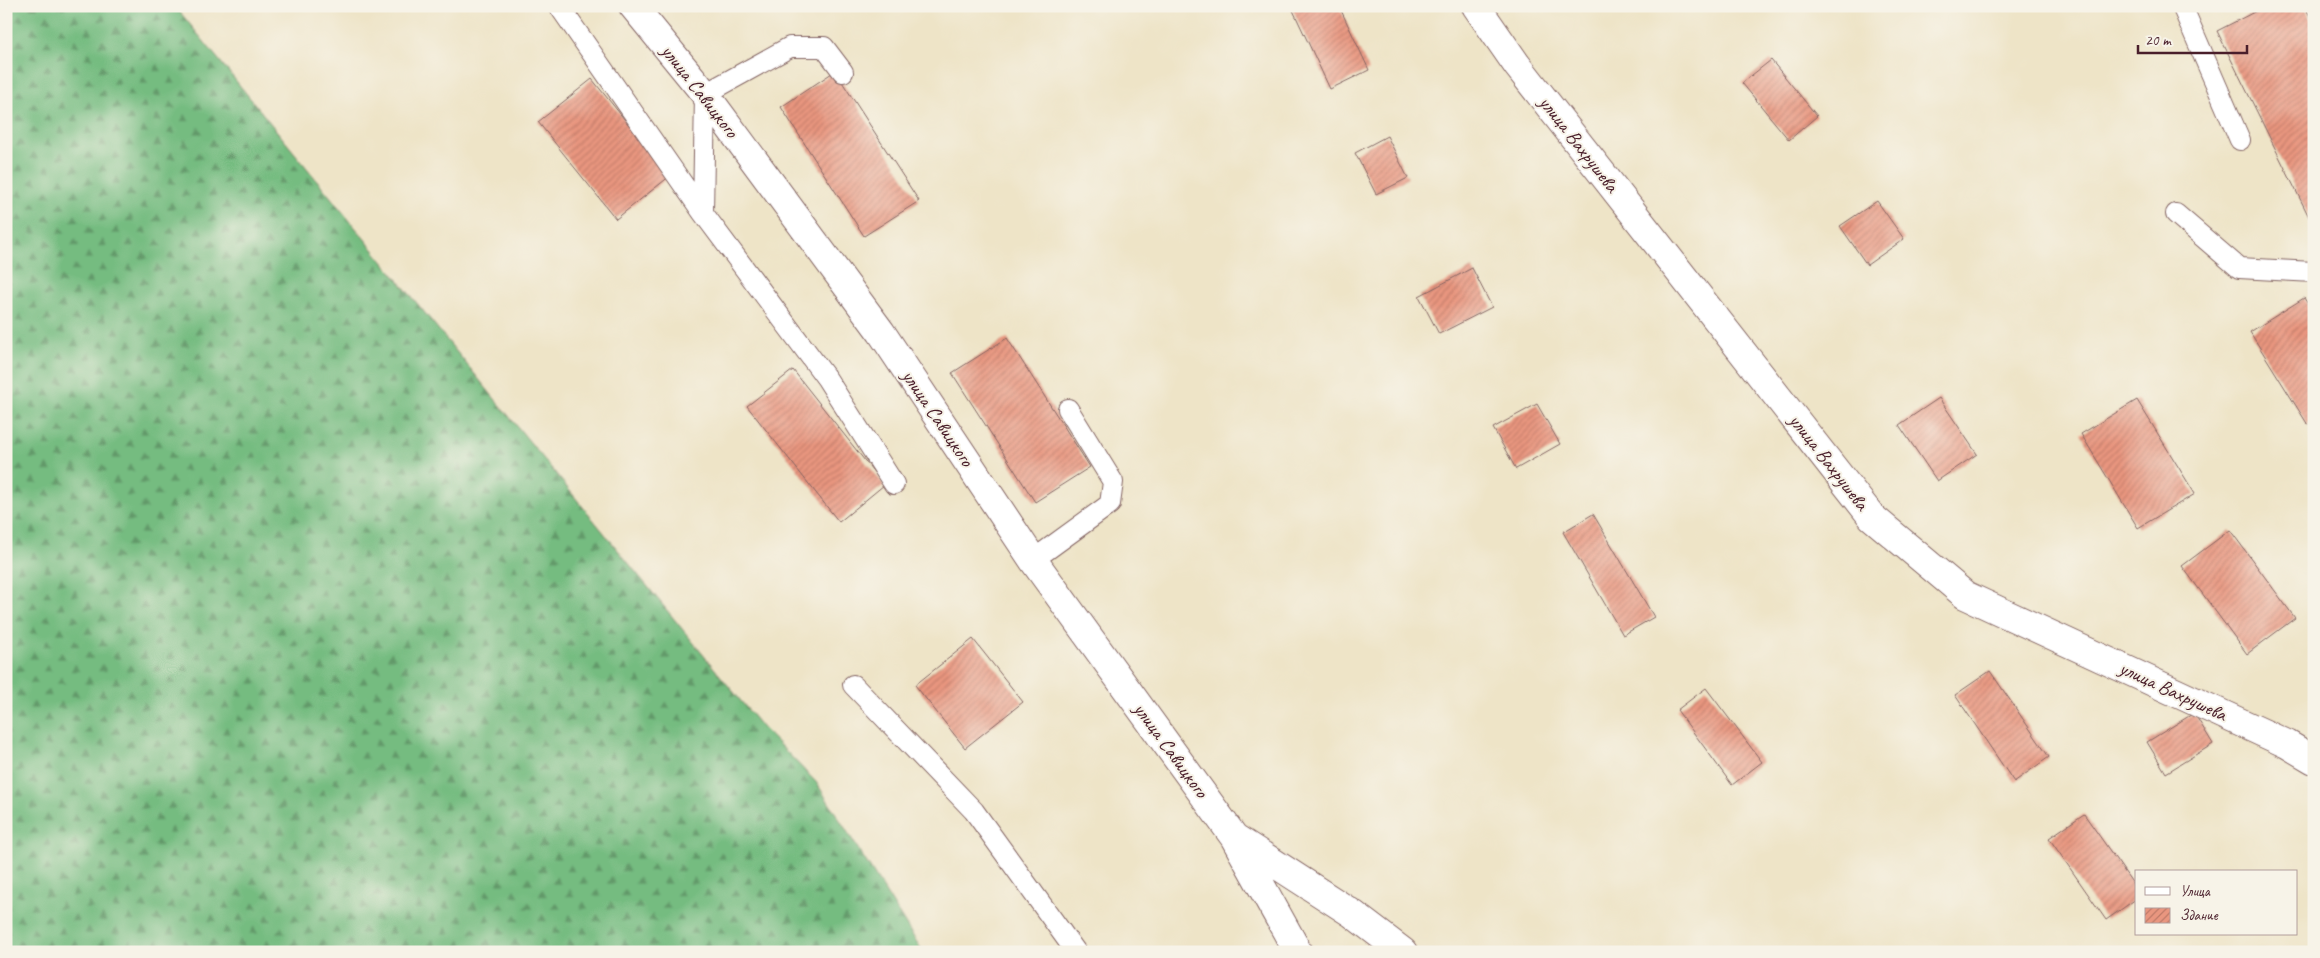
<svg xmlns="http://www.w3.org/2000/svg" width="2320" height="958" font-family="Caveat,sans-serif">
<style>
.forest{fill:url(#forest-firs);stroke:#606e56}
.building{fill:url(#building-hatch)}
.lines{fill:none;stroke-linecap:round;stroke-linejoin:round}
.service-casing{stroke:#836462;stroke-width:22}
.minor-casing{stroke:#836462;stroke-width:30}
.service{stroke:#fff;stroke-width:20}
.minor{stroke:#fff;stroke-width:28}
.labels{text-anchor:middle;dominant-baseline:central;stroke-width:4;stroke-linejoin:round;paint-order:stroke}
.street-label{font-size:20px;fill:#4a1f2b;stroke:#f7f3e8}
</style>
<defs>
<pattern id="forest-firs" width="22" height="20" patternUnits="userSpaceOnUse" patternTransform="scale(1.25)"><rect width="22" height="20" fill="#75bc80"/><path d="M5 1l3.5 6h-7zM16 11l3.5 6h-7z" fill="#629869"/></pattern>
<pattern id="building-hatch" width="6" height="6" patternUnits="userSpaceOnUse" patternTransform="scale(1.25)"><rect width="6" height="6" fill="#e9967f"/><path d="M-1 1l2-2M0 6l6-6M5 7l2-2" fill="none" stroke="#bf7a68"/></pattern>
</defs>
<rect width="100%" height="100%" fill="#f7f3e8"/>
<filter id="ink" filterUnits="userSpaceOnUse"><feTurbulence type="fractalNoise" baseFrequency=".02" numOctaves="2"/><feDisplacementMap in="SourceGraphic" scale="10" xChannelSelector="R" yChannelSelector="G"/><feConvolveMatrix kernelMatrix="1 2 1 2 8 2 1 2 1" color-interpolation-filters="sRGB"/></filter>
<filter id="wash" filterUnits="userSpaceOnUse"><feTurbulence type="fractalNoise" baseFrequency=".0096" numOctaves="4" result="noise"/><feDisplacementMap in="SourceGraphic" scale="20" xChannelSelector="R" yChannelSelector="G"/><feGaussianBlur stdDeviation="1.12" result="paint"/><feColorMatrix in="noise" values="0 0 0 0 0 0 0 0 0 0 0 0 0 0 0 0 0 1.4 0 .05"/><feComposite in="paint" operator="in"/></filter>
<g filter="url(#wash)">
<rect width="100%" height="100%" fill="#eee4c7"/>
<path class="forest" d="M6 6H175L762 727 816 782 923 952H6Z"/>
<g id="blocks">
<path class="building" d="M1291 6H1339L1369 70 1330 89Z
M2266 6H2305L2314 25V227L2217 31Z
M1771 60 1817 116 1789 140 1742 83Z
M835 71 919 201 864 236 781 107Z
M592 79 670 176 616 219 538 122Z
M1387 136 1408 178 1376 194 1355 153Z
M1877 201 1904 239 1867 265 1840 226Z
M1472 268 1492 307 1439 334 1419 296Z
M2304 298 2314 313V421L2308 425 2250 332Z
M1007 338 1090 467 1035 502 952 373Z
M793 370 884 485 839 522 747 406Z
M1939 398 1977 454 1937 481 1899 425Z
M2137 400 2195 494 2138 528 2081 434Z
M1537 404 1560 444 1516 469 1493 428Z
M1593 514 1654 617 1623 635 1563 532Z
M2230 530 2295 618 2247 654 2182 566Z
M973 639 1023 702 965 748 915 685Z
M1990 671 2049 757 2014 782 1955 695Z
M1706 688 1762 762 1732 785 1677 710Z
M2194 713 2213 744 2166 773 2147 742Z
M2084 814 2136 888V899L2106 920 2049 838Z"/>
</g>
</g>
<g filter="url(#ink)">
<use href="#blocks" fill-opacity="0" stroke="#836462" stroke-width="1"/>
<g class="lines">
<g class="service-casing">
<path id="service" d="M559 6 703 213 827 379 894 484
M2182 6 2240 140
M703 213 705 94 790 47H824L843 72
M2176 214 2239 268 2314 272
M1033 560 1110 504 1113 482 1068 409
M853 685 974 811 1076 952"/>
</g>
<g class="minor-casing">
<path id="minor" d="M633 6 705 94 881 332 1033 560 1234 837 1298 952
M1476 6 1517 65 1872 517 1965 595 2287 744 2314 760
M1237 839 1353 914 1403 952"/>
</g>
<use href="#service" class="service"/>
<use href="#minor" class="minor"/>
</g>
</g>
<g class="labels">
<g class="street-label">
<text transform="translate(700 91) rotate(52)">улица Савицкого</text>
<text transform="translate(1579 144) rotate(52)">улица Вахрушева</text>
<text transform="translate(938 418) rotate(56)">улица Савицкого</text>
<text transform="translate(1829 462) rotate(52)">улица Вахрушева</text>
<text transform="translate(2173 691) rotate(25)">улица Вахрушева</text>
<text transform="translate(1171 750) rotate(54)">улица Савицкого</text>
</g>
</g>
<rect width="2320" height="958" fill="none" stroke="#f7f3e8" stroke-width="25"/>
<rect x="2135" y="870" width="162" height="65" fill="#f7f3e8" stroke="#b29e9c"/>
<rect x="2145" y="887" width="25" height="8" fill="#ffffff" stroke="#b29e9c"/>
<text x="2180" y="896" font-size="15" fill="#4a1f2b">Улица</text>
<rect x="2145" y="908" width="25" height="15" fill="url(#building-hatch)" stroke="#b29e9c"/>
<text x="2180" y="920" font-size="15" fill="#4a1f2b">Здание</text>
<path d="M2138 45v8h109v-8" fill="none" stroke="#4a1f2b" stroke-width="2.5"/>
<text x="2145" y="45" font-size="15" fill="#4a1f2b" stroke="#f7f3e8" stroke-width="4" paint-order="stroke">20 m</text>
</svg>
